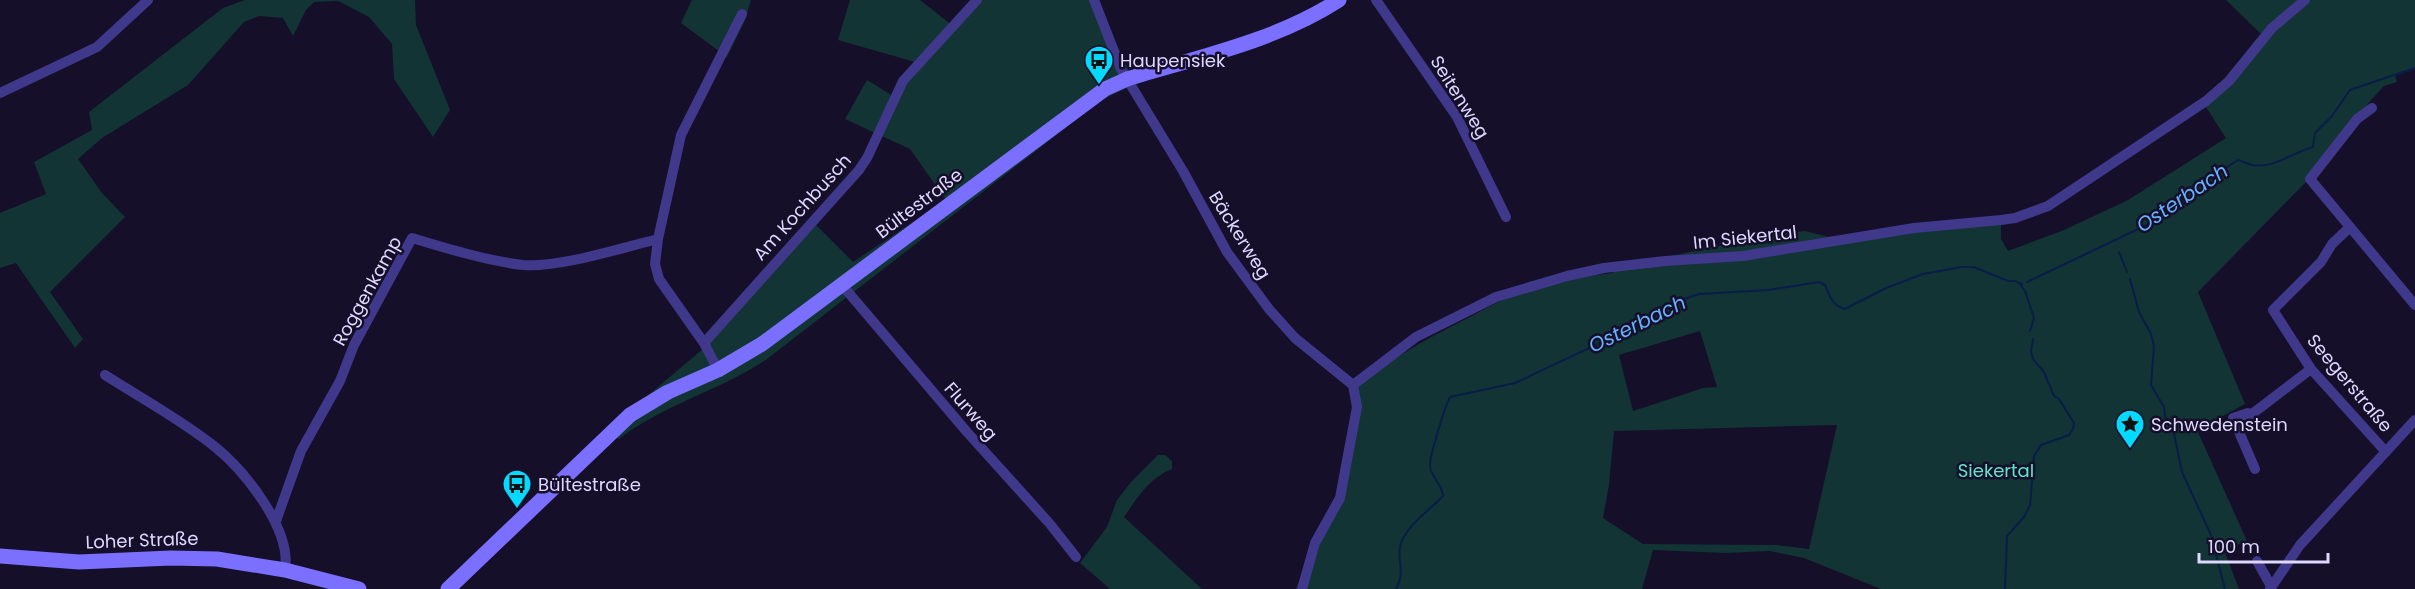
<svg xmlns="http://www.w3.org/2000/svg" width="2415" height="589" font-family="Poppins,sans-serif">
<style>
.green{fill:#123434;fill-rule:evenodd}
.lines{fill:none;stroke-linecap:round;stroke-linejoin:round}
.stream{stroke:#081d4a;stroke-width:2}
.street{stroke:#3f388b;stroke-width:10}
.secondary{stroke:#7a6fff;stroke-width:15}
.labels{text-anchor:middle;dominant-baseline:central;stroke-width:5;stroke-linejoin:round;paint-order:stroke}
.poi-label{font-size:18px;fill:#dfd8ff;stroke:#150f2a;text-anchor:start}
.street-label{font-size:18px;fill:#dfd8ff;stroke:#150f2a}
.park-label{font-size:18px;fill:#5de6cb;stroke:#150f2a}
.water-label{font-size:20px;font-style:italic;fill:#66b1ff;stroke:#150f2a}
</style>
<rect width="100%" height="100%" fill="#150f2a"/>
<path class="green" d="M245 0H415L416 25 450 110 433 137 394 79 392 44 369 17 338 1 314 2 306 10 293 36 283 18 259 16 244 22 188 85 102 138 78 159 102 193 125 217 50 292 83 339 75 348 16 263 0 268V213L46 194 34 162 92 130 89 112 223 8Z
M692 0H751L745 20 727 57 681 23Z
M850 0H920L953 26 978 0H1094L1136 84 1103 99 767 359C720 391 664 404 619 439L607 430 704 348 814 223 853 262 946 200 910 149 845 119 867 80 893 96 915 62 838 40Z
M2226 0H2415V69L2395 76 2397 82 2384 86 2371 100 2305 183 2198 292 2245 404 2197 430 2247 541 2224 550 2239 589H1881L1804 558 1770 551 1725 553 1653 550 1642 589H1296L1312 548 1340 496 1357 408 1349 390C1386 362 1424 340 1466 319 1487 308 1509 295 1532 288 1558 280 1586 276 1613 273L1607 265 1661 258 1765 236 1805 231 1829 237 2001 218V239L2008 251 2064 230 2128 200 2226 138 2204 104 2261 34ZM1700 331 1717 387 1703 388 1633 411 1619 355ZM1837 425 1809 549 1777 545 1643 544 1603 518 1609 485 1614 431Z
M1158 455H1165L1172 461V469C1149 478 1137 498 1124 517L1202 589H1110L1080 563 1107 527 1117 500 1131 482Z"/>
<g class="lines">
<path class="stream" d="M2119 252 2127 272
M2130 279 2139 312 2151 334 2154 346 2151 385 2164 407 2165 417 2172 424 2182 472 2211 535 2225 589
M2027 282 2153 222 2191 190 2238 160C2242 161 2248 164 2252 165 2273 169 2294 152 2313 147L2315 133 2332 116 2350 90 2415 68
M2020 284 2025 291 2034 318 2030 331
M1396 589C1406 570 1397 564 1400 547 1404 527 1430 510 1443 496 1442 484 1431 477 1430 466 1429 458 1445 406 1450 397L1515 383 1653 318 1666 305 1699 294 1768 290 1819 282 1825 285C1830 297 1832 305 1845 309L1886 288 1923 274 1962 267H1974L2008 281H2015L2022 284
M2005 589 2007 536 2024 517 2030 505 2034 456 2041 445 2069 435 2073 429 2074 423 2059 399 2054 396 2044 372 2033 359 2031 352 2033 339"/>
<path class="street" d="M1094 0 1121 69 1183 171 1227 252 1269 309 1295 338 1353 385
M1376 0 1457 117 1506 217
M0 93 97 47 148 0
M2372 108 2357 119 2310 179 2415 305
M2350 227 2332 244 2321 262 2273 310 2311 369 2386 452
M842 285 967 432 1050 524 1076 557
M704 343 859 170 867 158 903 81 977 0
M718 370 704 343 659 279 655 264 658 239 681 135 742 14
M105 375C141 398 180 419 214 446 244 470 292 529 285 570
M1353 385 1416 337 1496 297 1567 276 1604 268 1665 261 1743 256 1914 228 2001 220 2015 218 2048 206 2206 101 2229 81 2272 28 2305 0
M2248 413 2233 418 2255 469
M2235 427 2311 369
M276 521 301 451 340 381 354 345 412 238C445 248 488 261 523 265 559 268 621 248 658 239
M2257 561 2271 586
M1302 589 1315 543 1340 498 1357 407 1353 385
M2270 589 2300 545 2415 420"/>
<path class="secondary" d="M0 556 79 562 171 558 217 559 285 570 359 589
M448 589 630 415 668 392 718 370 762 344 1105 89 1127 79C1198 57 1276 41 1339 0"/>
</g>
<defs>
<g id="bus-pin" transform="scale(1.5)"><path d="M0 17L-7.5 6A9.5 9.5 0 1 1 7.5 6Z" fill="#04d9ff" stroke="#150f2a"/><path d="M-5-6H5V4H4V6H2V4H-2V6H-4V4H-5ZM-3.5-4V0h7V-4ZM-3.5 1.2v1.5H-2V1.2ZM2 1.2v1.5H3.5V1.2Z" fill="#111"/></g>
<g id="sight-pin" transform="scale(1.5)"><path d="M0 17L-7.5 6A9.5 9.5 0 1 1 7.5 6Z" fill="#04d9ff" stroke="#150f2a"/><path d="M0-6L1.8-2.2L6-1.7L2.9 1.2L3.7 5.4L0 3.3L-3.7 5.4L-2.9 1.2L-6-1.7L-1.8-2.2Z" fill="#111"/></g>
</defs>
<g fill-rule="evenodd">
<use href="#bus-pin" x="1099" y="60"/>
<use href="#sight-pin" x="2130" y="424"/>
<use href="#bus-pin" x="517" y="484"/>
</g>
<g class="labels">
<g class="poi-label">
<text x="1120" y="60">Haupensiek</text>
<text x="2151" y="424">Schwedenstein</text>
<text x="538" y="484">Bültestraße</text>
</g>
<g class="street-label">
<text transform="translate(1460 97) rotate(58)">Seitenweg</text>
<text transform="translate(919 203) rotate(-37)">Bültestraße</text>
<text transform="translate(802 207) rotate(-48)">Am Kochbusch</text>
<text transform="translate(1240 235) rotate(58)">Bäckerweg</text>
<text transform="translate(1745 237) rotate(-6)">Im Siekertal</text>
<text transform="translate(367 291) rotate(-61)">Roggenkamp</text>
<text transform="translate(2350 383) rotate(50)">Seegerstraße</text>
<text transform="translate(971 411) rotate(49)">Flurweg</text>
<text transform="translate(142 540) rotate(-2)">Loher Straße</text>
</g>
<g class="park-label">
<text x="1996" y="470">Siekertal</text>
</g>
<g class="water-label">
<text transform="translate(2182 198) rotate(-34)">Osterbach</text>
<text transform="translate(1637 324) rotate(-26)">Osterbach</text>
</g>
</g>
<path d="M2199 553v9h129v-9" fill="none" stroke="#dfd8ff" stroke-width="3"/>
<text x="2208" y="553" font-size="18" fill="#dfd8ff" stroke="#150f2a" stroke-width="4.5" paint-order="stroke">100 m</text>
</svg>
